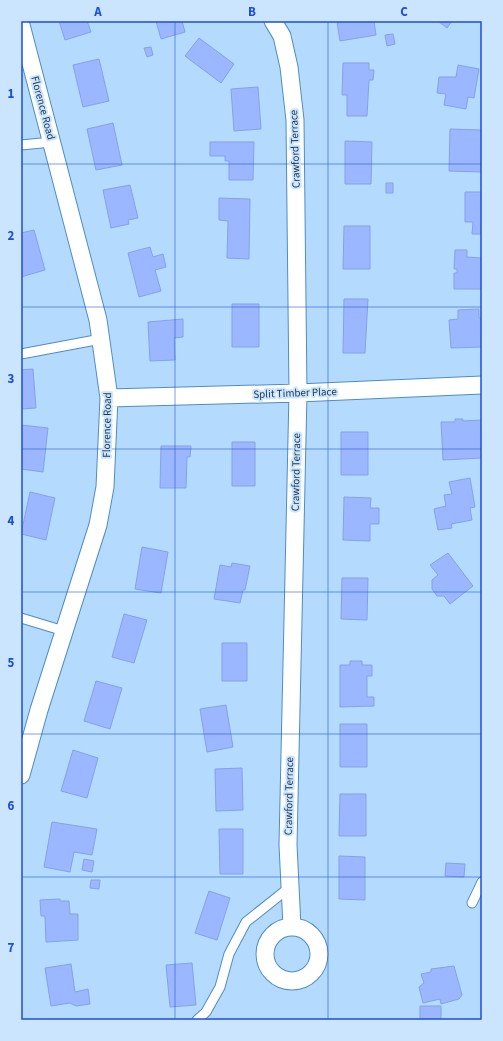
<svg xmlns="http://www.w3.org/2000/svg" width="503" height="1041" font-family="'Source Sans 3',sans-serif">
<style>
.building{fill:#9bb7ff;stroke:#86a1e7}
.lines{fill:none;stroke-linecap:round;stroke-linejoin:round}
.lane-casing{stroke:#4e8dc5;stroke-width:11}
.street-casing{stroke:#4e8dc5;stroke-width:19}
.lane{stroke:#fff;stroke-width:9}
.street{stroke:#fff;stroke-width:17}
.grid{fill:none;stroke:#1d4ed8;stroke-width:1;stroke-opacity:0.55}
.labels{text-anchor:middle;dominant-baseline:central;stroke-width:4;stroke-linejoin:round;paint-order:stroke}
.street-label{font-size:11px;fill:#19344c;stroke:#cce5fe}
.neatline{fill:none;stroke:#1d4ed8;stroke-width:1.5}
.grid-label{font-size:13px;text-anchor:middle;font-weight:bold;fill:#1d4ed8}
</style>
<rect width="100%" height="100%" fill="#b4dafe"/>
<path class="building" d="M59 21H87L91 32 65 40Z
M156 21H182L185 32 161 39Z
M335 21H374L376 35 340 41 337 22Z
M438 21H452L447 28Z
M393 34 395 44 387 46 385 35Z
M199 38 234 64 221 83 185 56Z
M151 47 153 55 147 57 144 48Z
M99 59 109 101 83 107 73 65Z
M343 63H369V70H374L373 80H369L367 116H347V95H342Z
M458 65 479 69 474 98 468 97 466 109 444 105 446 94 437 93 439 77H456Z
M258 87 261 129 234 131 231 89Z
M113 123 122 165 96 170 87 129Z
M450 129 482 130V172L449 171Z
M345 141 372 142 371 184H345Z
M210 142H254L253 180H229V161H225V156H210Z
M386 183H393V193H386Z
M130 185 138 218 128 220 129 224 111 228 103 190Z
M465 192H482V234H472L473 222H465Z
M219 198 250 199 249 259 227 258 228 221 219 220Z
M344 226H370V269H343Z
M34 230 45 270 21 277V233Z
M150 247 153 257 163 254 166 267 155 270 161 291 139 297 128 253Z
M455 250H467V257L482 258V289H454V273H457V269H454Z
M344 299H368L365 353H343Z
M232 304H259V347H232Z
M479 309V318H482V347L451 348 449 320 458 319V310Z
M183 319V337L174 338 175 360 150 361 148 322Z
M33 369 36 408 21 409V370Z
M455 419H463V421L482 420V458L443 460 441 422H455Z
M21 425 48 428 43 472 21 469Z
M341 432H368V475H341Z
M232 442H255V486H232Z
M161 446H191L190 457H187L186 488H160Z
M470 478 475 507 470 508 472 520 451 524 452 528 438 530 434 509 446 506 444 495 452 494 449 482Z
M30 492 55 498 46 540 21 534Z
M344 497 371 498 370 508H379V524H370V541L343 540Z
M142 547 168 552 161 593 135 589Z
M448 553 473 586 450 604 444 596H437L432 589V580L438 575 430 565Z
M232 563 250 566 245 590H243L240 603 214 599 220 565 231 567Z
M342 578H368L367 620 341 619Z
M124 614 147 620 134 663 112 657Z
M222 643H247V681H222Z
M350 661H362V665H372V676H367V697H374V706L340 707V665H350Z
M96 681 122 688 110 729 84 721Z
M226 705 233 747 207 752 200 709Z
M340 724H367V767H340Z
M73 750 98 758 87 798 61 791Z
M242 768 243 810 216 811 215 769Z
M340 794H366V836H339Z
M52 822 97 829 92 855 74 852 70 872 44 867Z
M219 829H243V874H220Z
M339 856 365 857V900L339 899Z
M84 859 94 861 92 872 82 870Z
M446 863 465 864 464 877 445 876Z
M91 880H100L99 889 90 888Z
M209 891 230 898 217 940 195 933Z
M60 899V901H69L70 914H78V940L46 942 45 916H41L40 900Z
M192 963 196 1005 170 1007 166 965Z
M71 964 75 992 88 989 90 1004 76 1006 70 1003 51 1006 45 968Z
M454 966 462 995 459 999 441 1004 440 999 423 1003 419 987 424 983 421 974 431 972V969Z
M420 1006H441V1020H420Z"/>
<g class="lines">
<g class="lane-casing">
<path id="lane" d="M21 145 52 142
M21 354 101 339
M21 618 64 631
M472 903 482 882
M197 1020 206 1012 220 987 229 954 246 922 290 887"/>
</g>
<g class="street-casing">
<path id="street" d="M273 21 282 36 289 67 295 120 298 393 288 845 292 927
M21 25 98 320 109 398 105 487 98 525 39 710 21 775
M109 398 298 393 482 385
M265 954a27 27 0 1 1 54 0a27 27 0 1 1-54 0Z"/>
</g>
<use href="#lane" class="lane"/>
<use href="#street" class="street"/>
</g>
<path class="grid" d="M175 21V1020M328 21V1020M21 164H482M21 307H482M21 449H482M21 592H482M21 734H482M21 877H482"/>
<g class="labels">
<g class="street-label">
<text transform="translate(43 108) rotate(75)">Florence Road</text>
<text transform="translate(295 149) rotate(-92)">Crawford Terrace</text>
<text transform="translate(295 393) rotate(-2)">Split Timber Place</text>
<text transform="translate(107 425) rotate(-89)">Florence Road</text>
<text transform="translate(296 472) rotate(-89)">Crawford Terrace</text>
<text transform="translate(289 796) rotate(-89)">Crawford Terrace</text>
</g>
</g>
<rect width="503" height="1041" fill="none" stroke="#cce5fe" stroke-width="44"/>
<rect x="22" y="22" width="459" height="997" class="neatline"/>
<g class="grid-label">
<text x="98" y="16">A</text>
<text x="252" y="16">B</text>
<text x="404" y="16">C</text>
<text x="11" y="98">1</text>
<text x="11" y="240">2</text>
<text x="11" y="383">3</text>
<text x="11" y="525">4</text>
<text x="11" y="667">5</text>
<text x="11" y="810">6</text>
<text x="11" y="952">7</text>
</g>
</svg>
